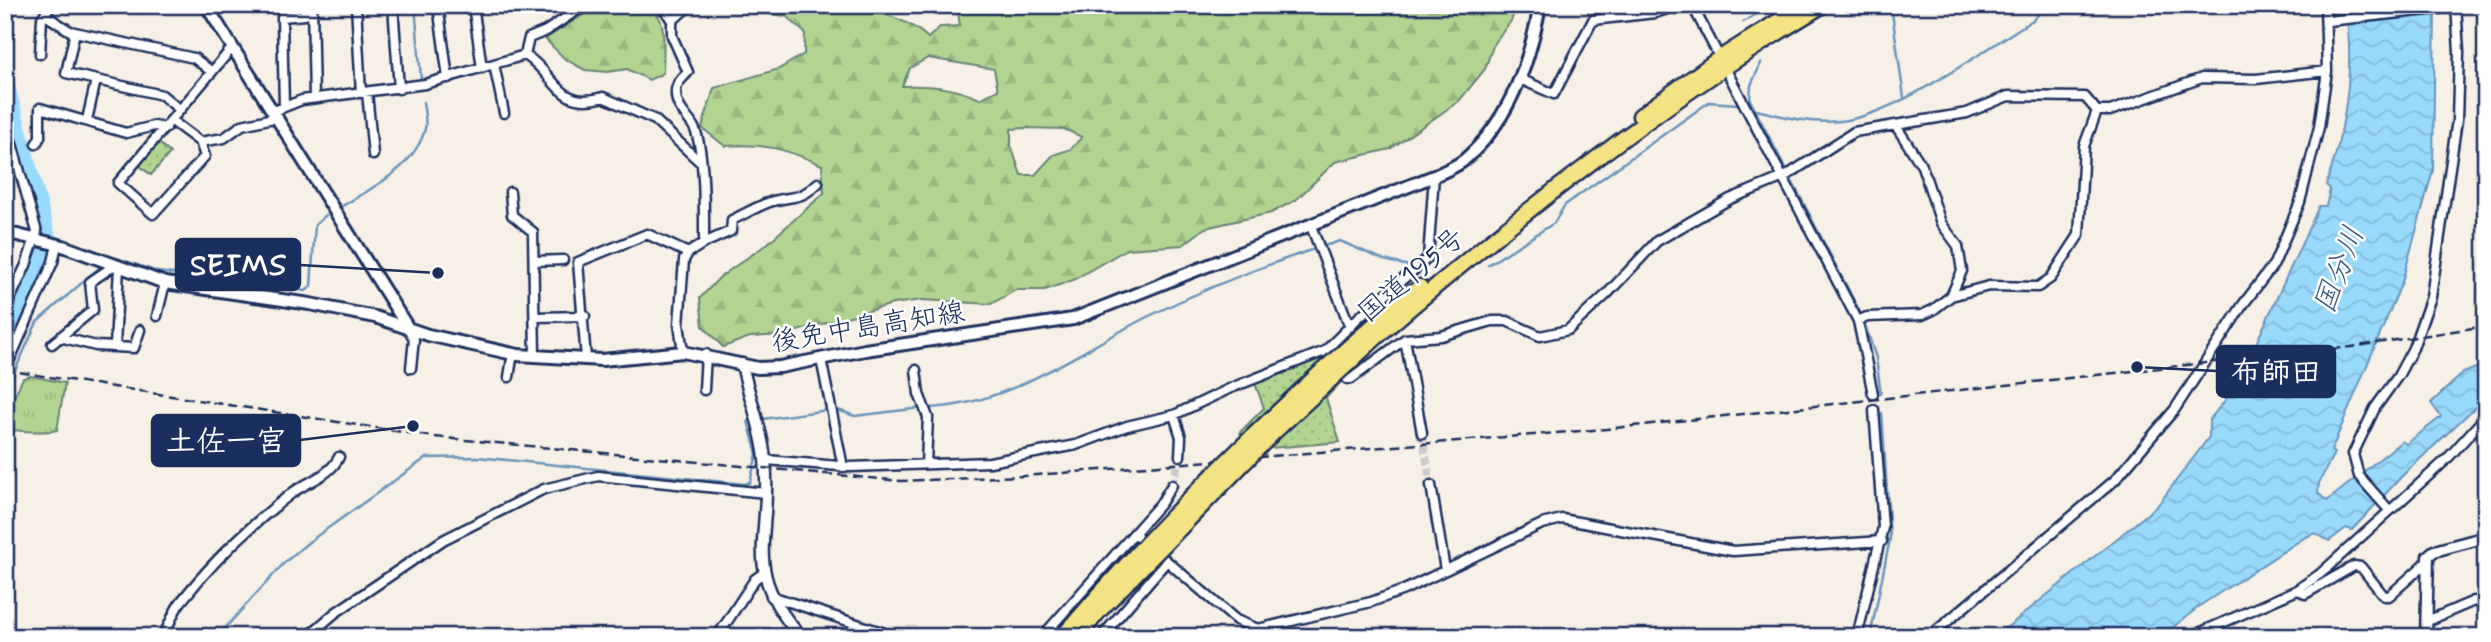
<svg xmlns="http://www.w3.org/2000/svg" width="2491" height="642" font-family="Mynerve,'Klee One',sans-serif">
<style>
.grass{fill:url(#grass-tufts);stroke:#668277;stroke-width:2}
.forest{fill:url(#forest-firs);stroke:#668277;stroke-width:2;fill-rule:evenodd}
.park{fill:url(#park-dots);stroke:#668277;stroke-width:2}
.water{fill:url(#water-waves);stroke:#6795bc;stroke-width:2}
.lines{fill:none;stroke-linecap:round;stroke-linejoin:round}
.stream{stroke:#6795bc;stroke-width:2.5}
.river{stroke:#99d9fb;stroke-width:16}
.minor-tunnel{stroke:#cbc9cc;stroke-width:8;stroke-dasharray:8 4;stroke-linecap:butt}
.minor-casing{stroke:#1b2f5e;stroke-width:13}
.tertiary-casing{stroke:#1b2f5e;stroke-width:15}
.secondary-casing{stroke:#1b2f5e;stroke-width:16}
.trunk-casing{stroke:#1b2f5e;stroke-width:19}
.minor{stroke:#fff;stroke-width:8}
.tertiary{stroke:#fff;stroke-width:10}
.secondary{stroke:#fff;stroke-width:10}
.trunk{stroke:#f4e382;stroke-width:14}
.rail{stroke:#1b2f5e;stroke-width:2.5;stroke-dasharray:10 5;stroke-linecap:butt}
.trunk-bridge-casing{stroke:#1b2f5e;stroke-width:19;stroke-linecap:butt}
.trunk-bridge{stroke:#f4e382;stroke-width:14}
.labels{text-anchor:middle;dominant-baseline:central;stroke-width:5;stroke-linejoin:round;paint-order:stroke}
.street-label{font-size:28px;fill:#1b2f5e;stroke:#fff}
.water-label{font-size:30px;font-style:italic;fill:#3a5a85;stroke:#fff}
.leader{fill:none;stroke:#1b2f5e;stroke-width:2.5}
.callout-dot{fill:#1b2f5e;stroke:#fff;stroke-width:2.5}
.callout{fill:#1b2f5e;stroke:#1b2f5e;stroke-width:2.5}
.callout-label{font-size:30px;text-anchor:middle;font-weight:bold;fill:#fff}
</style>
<defs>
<pattern id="grass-tufts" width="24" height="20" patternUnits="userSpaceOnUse" patternTransform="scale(1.75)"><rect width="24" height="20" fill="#b1d590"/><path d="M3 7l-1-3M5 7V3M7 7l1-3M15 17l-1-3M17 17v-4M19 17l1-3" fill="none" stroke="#98b77f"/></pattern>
<pattern id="forest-firs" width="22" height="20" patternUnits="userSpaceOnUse" patternTransform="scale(1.75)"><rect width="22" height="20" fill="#b1d590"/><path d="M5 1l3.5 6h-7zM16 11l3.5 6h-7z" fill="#98b77f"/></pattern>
<pattern id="park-dots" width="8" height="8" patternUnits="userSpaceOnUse" patternTransform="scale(1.75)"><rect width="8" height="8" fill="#b1d590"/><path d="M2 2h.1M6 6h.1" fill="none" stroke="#98b77f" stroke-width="1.8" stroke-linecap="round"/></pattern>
<pattern id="water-waves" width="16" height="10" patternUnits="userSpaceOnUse" patternTransform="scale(1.75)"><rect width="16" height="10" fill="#99d9fb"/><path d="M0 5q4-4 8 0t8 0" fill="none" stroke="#83bbda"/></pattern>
</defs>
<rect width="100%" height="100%" fill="#f7f0e7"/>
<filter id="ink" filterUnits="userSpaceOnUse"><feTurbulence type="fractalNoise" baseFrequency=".0143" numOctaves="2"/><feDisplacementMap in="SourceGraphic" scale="14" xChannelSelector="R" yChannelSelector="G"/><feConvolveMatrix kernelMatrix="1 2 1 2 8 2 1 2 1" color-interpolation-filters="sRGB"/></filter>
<g filter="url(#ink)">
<path class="grass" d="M31 376 65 383 57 430C40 434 23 430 5 430V415L23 378Z"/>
<path class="forest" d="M599 5C666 5 665 7 663 73L649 80 627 69 608 72 585 70 565 59 545 39Z
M758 5C810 5 889 0 928 38L940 27 960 26 957 5H1517L1511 21 1494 43 1485 69 1459 101 1390 149 1335 162 1296 200 1271 213 1205 228 1183 245 1127 249 1073 280 1045 290H1016L991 304 922 300 893 304 783 335 750 337 723 347 703 326 700 298 720 277 767 244 824 193 822 165C786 149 765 143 725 146L702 128 714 88 779 69 804 54 805 33 786 16 762 13ZM928 58 994 69 998 90 980 99C953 87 931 85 902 86L910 68ZM1024 128 1064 129 1082 137 1071 149 1053 155 1035 175H1021L1011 146V129Z"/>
<path class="park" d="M157 141 170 153 151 175 138 164Z
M1321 358 1341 382 1326 398 1340 442 1246 450 1240 432 1264 408 1255 383Z"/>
<path class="water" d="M2345 5H2435L2433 170 2402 282 2331 451 2334 453 2319 483 2318 493 2327 501 2402 441 2406 444 2441 417 2431 403 2463 373 2481 366 2478 342 2486 339V397L2402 476 2352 530 2346 528 2329 541 2315 533 2304 538 2201 605 2161 637H1995L2157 506 2209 437V420L2236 387 2319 206H2326L2330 189 2326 185C2346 128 2355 66 2345 5Z"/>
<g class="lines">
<path class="stream" d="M415 5 421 79
M1891 5 1904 98
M1743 22 1772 5
M1761 63 1751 85 1750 100 1862 316
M1756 110C1785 117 1811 124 1840 121 1897 115 1982 51 2033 20L2047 5
M342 206C373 188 415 167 425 129 427 122 424 110 423 102
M116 258 158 272 306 291 311 286 315 225 326 215
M1488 265 1554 223 1565 205 1709 102 1737 104
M1864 322 1876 358 1881 394
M5 393 37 322 99 268
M927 408C1010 405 1076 353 1147 317 1208 287 1274 261 1340 241L1384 260 1409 266
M835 409 855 416 921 408
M217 637 285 562 310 541 426 458 477 457 745 484 750 482 757 454 748 421 828 410
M1870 637 1890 539 1882 413"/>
<path class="river" d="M5 10 6 5
M5 79 48 237 39 270 5 339"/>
<path class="minor-tunnel" d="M1422 433 1431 485
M1172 485 1180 456"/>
<g class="minor-casing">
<path id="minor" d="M312 5 314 98
M356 5 361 93
M393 5 399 89
M438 5 448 78
M473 5 482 68
M662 5 672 21
M1692 5 1858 321 1873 394
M45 15 70 31 194 58 212 72
M2328 21 2456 7
M75 32 66 73 162 95 180 110
M40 54 42 18 51 5
M525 55 529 38 546 31 585 5
M494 64 504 113
M1520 79 1554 94 1593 20 1655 13 1679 5
M367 92 373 155
M284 107 282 17 305 15V5
M274 111 302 100 425 84 525 55C556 74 558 111 603 97L655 120 699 161
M2097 111H2110L2202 78 2256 79 2327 71
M5 119 37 232 26 265 5 310
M87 120 96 80
M172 121 200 142 205 156 153 214 118 183 232 48
M200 142 224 138 242 125 278 117
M36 144 40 137V108L126 133 154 126 166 128
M510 192 512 215 533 232 535 357
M1311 226 1350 327
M704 243 731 231 732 220C745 214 759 205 773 201 795 195 799 201 818 183
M534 261 563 260
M1951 296 1989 286 2038 287 2051 278 2079 235 2084 146 2097 111
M157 316 165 283
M535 317 585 316
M1858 321 1867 317 1922 315 1933 310 1951 296 1962 271 1958 246 1941 223 1922 166 1896 126
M408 328 414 339 411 368
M60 337 96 346 134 348 140 330
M1405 339 1422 433
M52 344 93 310 90 282 115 265
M115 346 119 267
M1325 351 1347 379H1351L1405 339 1441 336 1492 321H1507L1540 336 1568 330 1607 294 1657 241 1730 199 1786 176 1854 132 1967 113 2008 96 2085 97 2097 111
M683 352 679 324 684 260 688 253 704 243C704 214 705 159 696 132 692 119 676 110 676 94 675 83 682 79 688 72L672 36V21L690 5
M586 359 578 262 647 234 688 253
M821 359 843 467
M916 370 919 394 928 417 926 464
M5 371 53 262 57 245
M509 377 513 353
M704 390 706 354
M1174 415 1181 437 1180 456
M766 460 851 467 990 462 1076 445 1127 426 1174 415 1231 388 1325 351 1359 317 1428 258 1434 176
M1431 485 1445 570
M2389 510 2359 476 2353 454 2375 408 2398 376 2413 348 2431 297 2457 120 2459 52 2456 5
M1134 533 1236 620 1258 629 1371 602 1404 590 1542 524 1562 519 1733 551 1882 541
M2298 589 2305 594 2354 566 2361 567 2384 596H2389L2428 561
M771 596 897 637
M2427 621 2474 601 2482 604 2486 614
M162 637C170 626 172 614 180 603 212 562 251 525 292 493 308 481 330 476 339 457
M307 637 335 613 443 540 544 489 598 476 766 493
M717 637 755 579 762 574
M1042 637 1161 503 1172 485
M1101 637 1167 561
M1857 637 1883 527 1874 410
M1929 637 2115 480 2175 409 2242 306 2274 264 2300 202 2319 127 2327 71 2325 5
M2190 637 2295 591 2320 574 2447 459 2486 416"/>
</g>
<g class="tertiary-casing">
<path id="tertiary" d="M742 364C748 395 762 427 765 459 773 538 739 567 801 637
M2426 637 2428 556 2434 551 2486 537"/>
</g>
<g class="secondary-casing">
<path id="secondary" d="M206 5 408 328
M5 232 63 246 165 283 310 304 375 317 428 335 518 355 602 360 683 352 758 368 780 367 865 350 1073 319 1434 176C1443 172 1455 167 1463 161 1509 123 1530 61 1540 5"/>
</g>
<g class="trunk-casing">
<path id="trunk" d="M1640 116 1720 58 1804 5
M1375 324 1420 287
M1381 333C1519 214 1666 99 1823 5
M1062 637 1090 605
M1078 637 1099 611"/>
</g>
<use href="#minor" class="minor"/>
<use href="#tertiary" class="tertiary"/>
<use href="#secondary" class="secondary"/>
<use href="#trunk" class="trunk"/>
<path class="rail" d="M5 370 434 437 901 481 1024 476 1606 429 2351 347 2486 326"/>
<g class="trunk-bridge-casing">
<path id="trunk-bridge" d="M1090 605C1179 505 1274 412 1375 324
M1099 611 1274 432 1381 333"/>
</g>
<use href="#trunk-bridge" class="trunk-bridge"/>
</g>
</g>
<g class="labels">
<g class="street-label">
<text transform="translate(1412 276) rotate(-40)">国道195号</text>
<text transform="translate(868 328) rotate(-9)">後免中島高知線</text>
</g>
<g class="water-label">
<text transform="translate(2340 270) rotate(-69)">国分川</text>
</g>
</g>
<path class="leader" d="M438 273L300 265M2137 367L2217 371M413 426L300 440"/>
<g class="callout-dot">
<circle cx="438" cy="273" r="7"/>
<circle cx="2137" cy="367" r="7"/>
<circle cx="413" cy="426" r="7"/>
</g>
<g class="callout">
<rect x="176" y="239" width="124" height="51" rx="7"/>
<rect x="2217" y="346" width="118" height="51" rx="7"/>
<rect x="152" y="415" width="148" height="51" rx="7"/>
</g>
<g class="callout-label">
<text x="238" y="275">SEIMS</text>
<text x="2276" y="382">布師田</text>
<text x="226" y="451">土佐一宮</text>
</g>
<rect width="2491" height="642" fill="none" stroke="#fff" stroke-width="28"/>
<rect x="14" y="14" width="2463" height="614" fill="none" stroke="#1b2f5e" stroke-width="2.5" filter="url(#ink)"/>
</svg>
